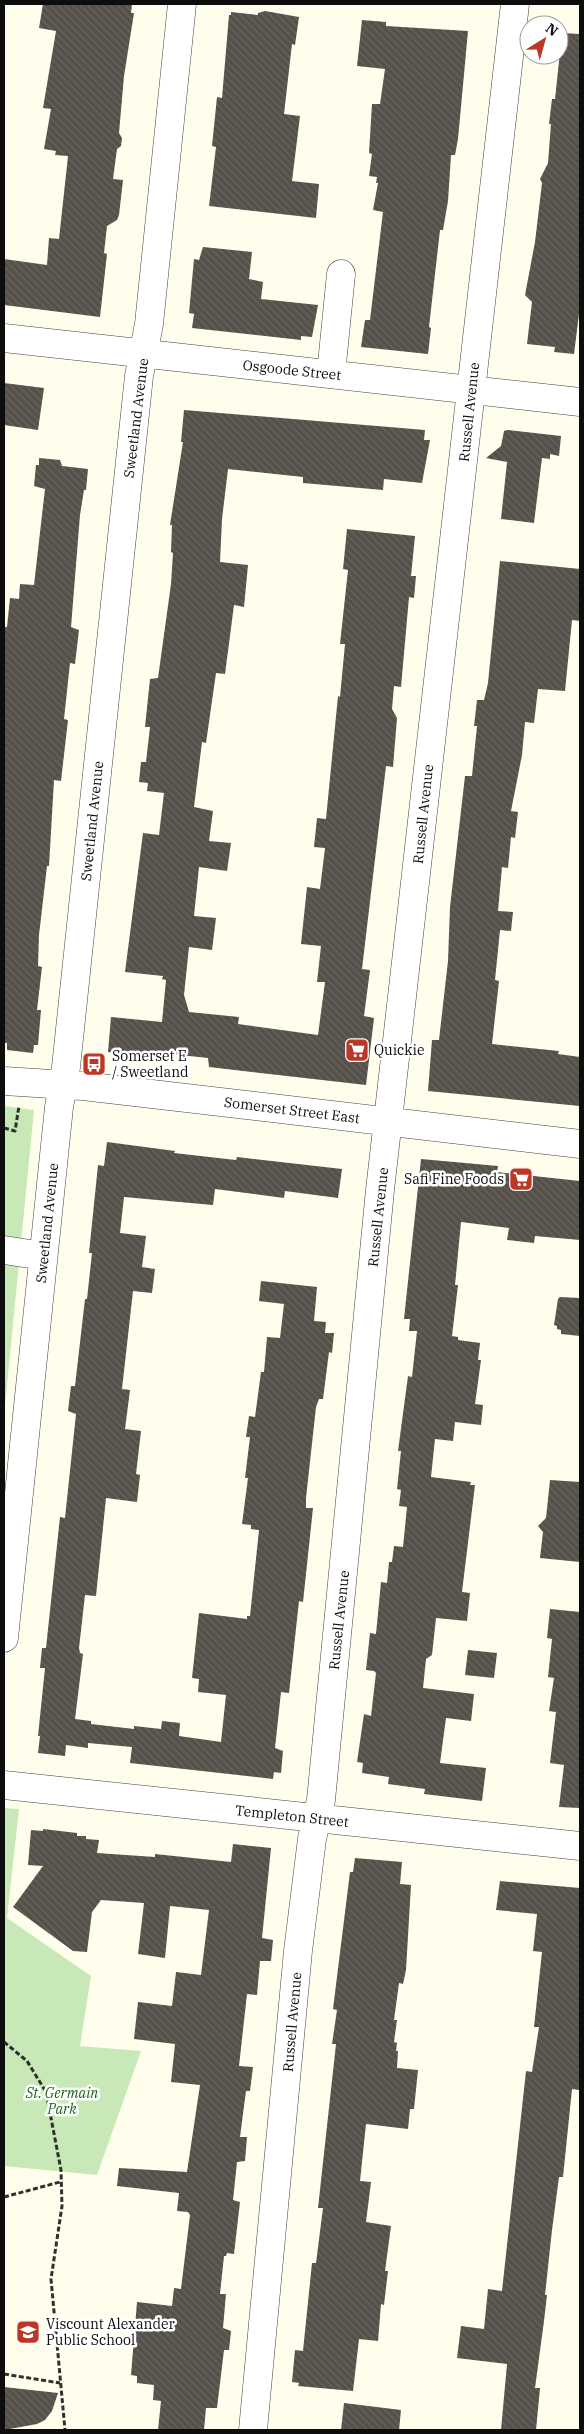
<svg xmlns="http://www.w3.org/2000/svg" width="584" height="2434" font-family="'IBM Plex Serif',serif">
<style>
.park{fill:#c8e8b7}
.building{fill:url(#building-back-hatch)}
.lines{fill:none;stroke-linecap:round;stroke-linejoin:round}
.minor-casing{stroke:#404040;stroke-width:29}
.path{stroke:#2f2f2f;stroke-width:3;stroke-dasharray:5 2.5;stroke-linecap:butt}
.minor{stroke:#fff;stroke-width:28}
.labels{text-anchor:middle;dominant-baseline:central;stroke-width:5;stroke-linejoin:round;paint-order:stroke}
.street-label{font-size:14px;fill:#0d0d0d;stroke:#fff}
.poi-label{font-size:14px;fill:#0d0d0d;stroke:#fff;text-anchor:start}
.park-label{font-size:14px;font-style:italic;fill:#21631e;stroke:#fff}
</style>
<defs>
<pattern id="building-back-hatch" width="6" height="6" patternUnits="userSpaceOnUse" patternTransform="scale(1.25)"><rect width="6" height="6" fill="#555049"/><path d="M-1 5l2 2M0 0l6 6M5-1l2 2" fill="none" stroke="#68645f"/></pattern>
</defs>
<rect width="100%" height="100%" fill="#fffeec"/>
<path class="park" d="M4 1106 34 1110 4 1416Z
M4 1808 19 1809 7 1918 91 1976 80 2046 141 2051 97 2175 4 2166Z"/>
<path class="building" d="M43 4H132L131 13H134L124 76 119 133 122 138 121 146 117 149 113 179 123 180 119 215 117 220 107 226 104 253 107 254 100 317 4 305V259L47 265 49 238 59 239 68 156 55 155 56 151 44 149 51 109 43 108 56 31 39 28Z
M265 11 299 17 295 45 292 44 284 114 300 116 292 181 319 184 316 218 209 206 216 147 212 146 217 97 222 98 229 15H231V12L258 15V13Z
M362 20 386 22V26L468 31 458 139 455 155H451L448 201 443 230H440L429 327 431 328 428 354 361 347 365 320H370L383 212 373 210 378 183H376L377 177 369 176 372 154 369 153 372 104H380L385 69 357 66Z
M562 33 580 34V306L574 354 554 352 555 347 527 344 532 302 525 295 535 242 542 183 540 179 548 163 551 124H549L552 99H555Z
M203 247 252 252 249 279 263 282 261 299 318 305 312 337 301 336V340L192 328 194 314 189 313 194 259 199 260Z
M4 383 44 388 38 430 4 425Z
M184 410 425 430 424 440H430L422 483 384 479 383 490 303 483V477L228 469 222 519 220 562 248 565 244 607 234 605 225 674 216 673 206 743 202 742 194 807 213 811 209 841 231 843 227 871 199 867 194 916 216 918 212 950 189 947 184 995 189 1012 239 1017 238 1024 318 1035 325 982H317L321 946 301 944 307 887 320 889 325 848 314 847 317 818 326 819 338 696 340 697 345 644H340L348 570 343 569 347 529 415 536 411 576H416L414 598 409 597 401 687 394 686 392 709 397 718 393 767 386 766 362 969 370 970 364 1016 374 1018 366 1085 209 1067 208 1058 143 1051 142 1057 108 1052 111 1017 162 1022 166 980 162 979 163 976 125 972 143 833 159 835 164 793 147 791 148 783 139 782 141 762H146L150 727H145L150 679 158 678 171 584 173 553 171 552 172 525H170L183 442H181Z
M507 430 561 436 559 456 550 454V459L542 458 534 523 501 519 507 462 486 458 501 446 504 431Z
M39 458 60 460 62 466 88 469 86 490H84L80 515 71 627 79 630 75 664 70 663 64 719 68 720 61 781 54 780 49 866H47L39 935 38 966 42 967 37 1010H41L38 1045H34L33 1053 7 1050V1043H4V627H7L10 598 19 599 20 584 34 585 45 489 34 486 36 465H39Z
M500 561 580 569V621L572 620 565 691 538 689 534 723 525 722 522 755 511 811 518 812 515 838 511 837 508 868 502 867 498 911 513 912 511 931 500 930 495 980 499 981 492 1044 559 1051 558 1054 580 1057V1106L428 1091 432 1040H439L448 961 450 907 465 776H472L477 726H474L477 700H484L488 683Z
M107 1142 175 1151 174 1153 236 1160 237 1157 342 1169 338 1198 285 1191 284 1198 215 1189 213 1205 124 1197 120 1233 146 1236 142 1267 155 1269 152 1293 133 1291 122 1389 130 1390 125 1429 141 1431 136 1474 140 1475 137 1502 106 1498 96 1596 85 1595 79 1648 80 1653 83 1654 75 1719 91 1721V1724L134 1729V1726L161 1729 162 1721 180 1723 179 1736 221 1742 226 1695 198 1692 199 1679 192 1678 199 1613 247 1619V1616H250L259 1530 251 1529V1525L242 1524 248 1478H245L250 1437H246L249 1416 255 1417 261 1372H264L267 1337 280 1338 284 1304 259 1301 261 1281 317 1287 314 1321 326 1322 325 1333H334L332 1353 329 1352 323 1399H319L316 1407 306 1498V1508H313L303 1602 299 1601 289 1693 281 1692 275 1748 283 1751 281 1773 274 1772 273 1779 130 1763 132 1747 88 1743V1748L66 1745 65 1756 38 1753 40 1736H38L45 1668H40L42 1648H46L60 1517 65 1518 76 1414 68 1411 71 1386H75L85 1299H87L92 1253H89L98 1165 104 1166Z
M421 1159 498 1166 497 1172 580 1181V1240L535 1236 534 1243 507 1240 509 1228 461 1222 455 1285H458L452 1336 458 1337V1340L480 1343 478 1360H481L475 1404 483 1405 481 1425 455 1422 453 1441 435 1439 431 1477 471 1482 470 1485H475L462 1592 470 1593 467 1621 436 1618 432 1655 426 1659 423 1688 474 1694 471 1721 446 1718 440 1763 486 1768 482 1801 424 1794 425 1789 388 1784 389 1777 362 1773 363 1763 357 1762 364 1714 371 1716 376 1673 374 1671 366 1670 370 1633 376 1634 381 1582 387 1583 389 1562H392L394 1546 403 1547 407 1507 399 1506 401 1490 397 1489 401 1451H398L408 1376 412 1377 417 1331H409L410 1319H404Z
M560 1297 580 1298V1336L561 1334V1330L557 1329V1326L554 1325 558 1299Z
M550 1480 580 1482V1562L540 1558 543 1532 538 1526 546 1518Z
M550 1609 580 1612V1808L559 1807 564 1765 550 1763 556 1712 549 1711 554 1678 548 1677 552 1639 547 1638Z
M468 1650 497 1653 494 1678 465 1675Z
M43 1829 77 1833V1836H86V1839L99 1840 97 1853 155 1857V1854L231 1862 233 1844 271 1848 262 1938 273 1940 271 1961H260L257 1995 247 1994 239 2066 253 2067 250 2091H246L240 2137H247L245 2161 237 2162 233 2200 240 2202 234 2254 227 2253 226 2256H224L220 2294H226L223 2328 231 2331 229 2350H224L217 2408H206L204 2430H158L161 2401 153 2400 154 2385 137 2383V2376L131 2375 137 2302 172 2306 174 2288 181 2289 190 2215 188 2212 177 2211 179 2193 117 2186 119 2168 187 2172 200 2085 171 2082 175 2044 134 2039 138 2002 172 2006 176 1972 201 1975 209 1910 170 1906 165 1958 138 1954 144 1903 101 1900 92 1912 87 1952 73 1951 13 1907 43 1866 28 1865 31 1830 43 1831Z
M355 1858 402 1862 400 1884 411 1885 406 1970 403 1984 399 1983 394 2020H397L394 2042 397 2043 396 2051H398L397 2068 418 2070 414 2109H410L408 2129 366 2124 360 2181 371 2182 366 2222 391 2226 385 2271H388L384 2305 381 2304 378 2341 359 2339 353 2391 298 2386 299 2383 292 2382 295 2350 303 2351 312 2263H316L323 2208H318L336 2044H332L337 2010 333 2009 350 1872H353Z
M500 1881 580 1888V2074L579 2090 572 2089 563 2177H559L552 2230 545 2295H547L544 2321 535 2388H540L536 2430H501L507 2364 457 2358 461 2326 484 2329 488 2289 502 2291 526 2071 532 2072 539 2027H534L542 1952 533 1951 537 1914 496 1910Z
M4 2387 58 2393 52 2411 45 2420 37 2424 4 2430Z
M344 2403 401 2410 399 2430H341Z"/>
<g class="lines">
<g class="minor-casing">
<path id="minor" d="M4 338 580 402
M331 374 341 274
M4 1081 83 1086 580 1144
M4 1250 43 1256
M4 1638 59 1107 66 1067 139 376 149 324 182 4
M4 1785 580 1846
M253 2430 298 1951 312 1839 321 1800 380 1190 515 4"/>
</g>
<path class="path" d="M4 1128 15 1131 19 1106
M4 2042 27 2061 46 2092 61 2170 62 2206 51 2279 65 2430
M4 2197 60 2182
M4 2374 60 2383"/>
<use href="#minor" class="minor"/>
</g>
<defs>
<g id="supermarket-square" transform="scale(1.25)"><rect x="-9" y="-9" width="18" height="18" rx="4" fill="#bb3827" stroke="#fff"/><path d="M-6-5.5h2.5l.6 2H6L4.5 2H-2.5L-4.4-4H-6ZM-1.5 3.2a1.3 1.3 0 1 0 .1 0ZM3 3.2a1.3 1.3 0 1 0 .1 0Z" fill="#fff"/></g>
<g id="bus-square" transform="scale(1.25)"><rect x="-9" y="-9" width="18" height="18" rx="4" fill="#bb3827" stroke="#fff"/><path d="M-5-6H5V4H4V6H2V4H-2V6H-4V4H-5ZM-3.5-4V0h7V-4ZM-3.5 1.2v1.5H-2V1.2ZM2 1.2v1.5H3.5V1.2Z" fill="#fff"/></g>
<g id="school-square" transform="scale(1.25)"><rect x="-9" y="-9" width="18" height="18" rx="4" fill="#bb3827" stroke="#fff"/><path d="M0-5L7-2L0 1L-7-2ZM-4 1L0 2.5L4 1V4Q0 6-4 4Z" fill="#fff"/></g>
</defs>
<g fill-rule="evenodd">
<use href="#supermarket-square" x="357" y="1050"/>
<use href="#bus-square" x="94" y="1064"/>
<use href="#supermarket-square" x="521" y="1179"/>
<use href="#school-square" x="28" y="2332"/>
</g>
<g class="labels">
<g class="street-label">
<text transform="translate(292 370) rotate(6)">Osgoode Street</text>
<text transform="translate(469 412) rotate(-84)">Russell Avenue</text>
<text transform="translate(136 418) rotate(-83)">Sweetland Avenue</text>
<text transform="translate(423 814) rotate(-84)">Russell Avenue</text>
<text transform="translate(92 821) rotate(-84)">Sweetland Avenue</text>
<text transform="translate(292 1110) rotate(7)">Somerset Street East</text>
<text transform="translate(378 1217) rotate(-84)">Russell Avenue</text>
<text transform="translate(47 1223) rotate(-84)">Sweetland Avenue</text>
<text transform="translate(339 1620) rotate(-84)">Russell Avenue</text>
<text transform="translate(292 1816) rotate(6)">Templeton Street</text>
<text transform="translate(292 2022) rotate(-85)">Russell Avenue</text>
</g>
<g class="poi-label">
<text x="374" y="1050">Quickie</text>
<text x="112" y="1056">Somerset E<tspan x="112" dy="16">/ Sweetland</tspan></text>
<text x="504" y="1179" text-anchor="end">Safi Fine Foods</text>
<text x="46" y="2324">Viscount Alexander<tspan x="46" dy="16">Public School</tspan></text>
</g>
<g class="park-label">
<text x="62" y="2093">St. Germain<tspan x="62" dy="16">Park</tspan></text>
</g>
</g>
<rect width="584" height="2434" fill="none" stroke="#0d0d0d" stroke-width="10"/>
<g transform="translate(544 40) rotate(37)"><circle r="24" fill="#ffffff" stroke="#9e9e9e"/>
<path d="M0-4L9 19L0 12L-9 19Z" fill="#bb3827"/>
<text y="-8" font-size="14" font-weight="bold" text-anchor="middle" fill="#0d0d0d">N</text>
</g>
</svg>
